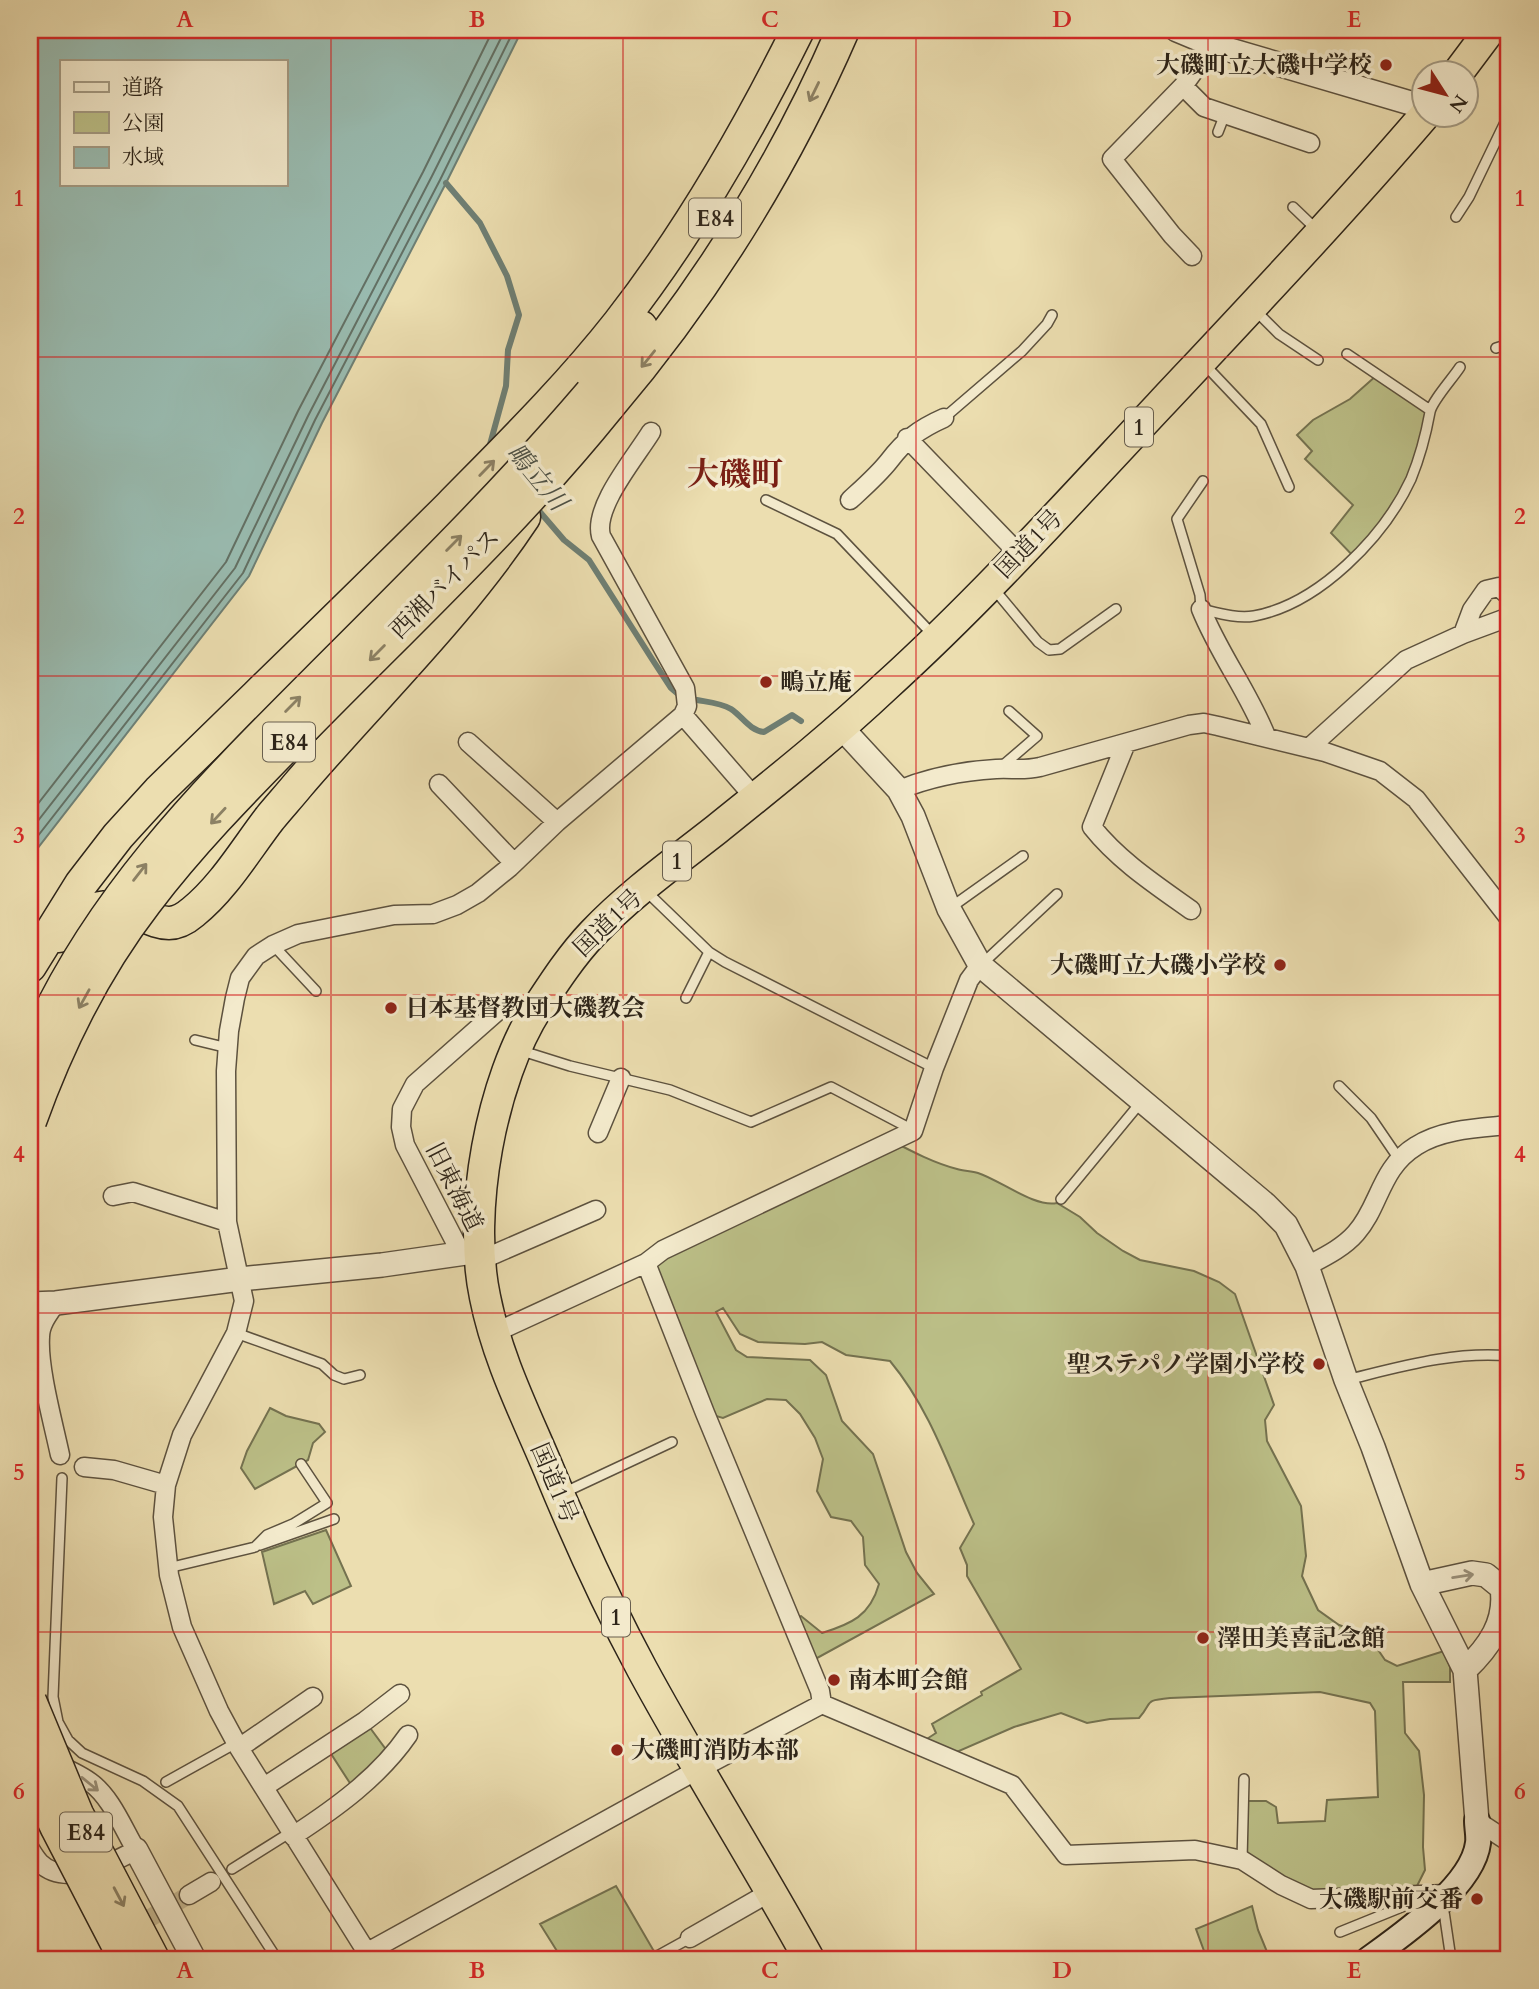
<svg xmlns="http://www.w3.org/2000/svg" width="1539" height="1989" font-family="Cardo,'Noto Serif JP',serif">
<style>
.green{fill:#bcc088;stroke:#747250;stroke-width:2}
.water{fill:#99bbb0;stroke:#6e7f74;stroke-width:2;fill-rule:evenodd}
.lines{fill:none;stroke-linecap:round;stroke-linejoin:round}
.shore{stroke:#637064;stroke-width:2}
.stream{stroke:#6e7f74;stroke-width:6}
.minor-tunnel{stroke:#c6b992;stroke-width:18;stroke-dasharray:18 9;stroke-linecap:butt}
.service-casing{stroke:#5d523f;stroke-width:12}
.minor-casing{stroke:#5d523f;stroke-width:21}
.tertiary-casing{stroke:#5d523f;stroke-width:26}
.secondary-casing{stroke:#2d2419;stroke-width:28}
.trunk-casing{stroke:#2d2419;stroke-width:33}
.motorway-casing{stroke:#2d2419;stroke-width:35}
.service{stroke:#f3eacc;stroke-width:9}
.minor{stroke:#f3eacc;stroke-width:18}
.tertiary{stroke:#f3eacc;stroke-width:23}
.secondary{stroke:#f3eacc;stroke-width:24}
.trunk{stroke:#ecdeb0;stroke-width:30}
.motorway{stroke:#ecdeb0;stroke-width:32}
.motorway-bridge-casing{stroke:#2d2419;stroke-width:35;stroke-linecap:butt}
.motorway-bridge{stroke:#ecdeb0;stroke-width:32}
.oneway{stroke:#8c8164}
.oneway2{stroke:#9a917b}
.grid{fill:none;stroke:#d62828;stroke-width:2;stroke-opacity:0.55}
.poi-dot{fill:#8f2418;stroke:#f3eacc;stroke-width:2.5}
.labels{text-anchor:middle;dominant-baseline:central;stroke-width:7;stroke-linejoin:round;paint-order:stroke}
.shield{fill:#f3eacc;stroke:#685f4f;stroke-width:2}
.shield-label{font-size:23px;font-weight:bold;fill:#2d2419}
.poi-label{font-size:24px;font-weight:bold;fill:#2d2419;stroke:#f3eacc;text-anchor:start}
.street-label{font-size:24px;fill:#2d2419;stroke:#f3eacc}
.water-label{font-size:26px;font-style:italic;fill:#4d5146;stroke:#f3eacc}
.district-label{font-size:32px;font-weight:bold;fill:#7a1f14;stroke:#f3eacc}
.neatline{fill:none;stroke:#d62828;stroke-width:2.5}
.grid-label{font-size:23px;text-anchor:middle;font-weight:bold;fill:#d62828}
</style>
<rect width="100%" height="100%" fill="#ecdeb0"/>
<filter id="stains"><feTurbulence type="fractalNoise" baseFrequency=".00286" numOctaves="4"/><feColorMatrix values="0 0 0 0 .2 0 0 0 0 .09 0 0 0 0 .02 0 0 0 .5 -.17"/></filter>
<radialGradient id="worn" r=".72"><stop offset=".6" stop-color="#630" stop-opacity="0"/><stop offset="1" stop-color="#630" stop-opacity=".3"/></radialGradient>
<path class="green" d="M1377 375 1430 410 1411 478 1355 558 1331 533 1353 505 1305 459 1312 451 1297 435 1313 420 1350 399Z
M892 1141C913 1152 934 1163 957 1169 963 1171 971 1171 978 1173 1000 1180 1035 1208 1057 1203L1080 1217 1097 1233 1123 1251 1140 1260 1194 1271 1219 1282 1235 1294 1274 1405 1265 1420 1267 1441 1301 1506 1306 1556 1302 1576 1318 1610 1339 1625 1368 1635 1385 1660 1397 1666 1444 1651 1450 1667V1682H1403L1405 1733 1419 1751 1424 1795 1423 1847 1425 1870 1413 1894 1311 1899 1242 1860 1245 1801H1266L1276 1807 1278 1823 1325 1821 1327 1800 1378 1797 1375 1711 1370 1703 1320 1692 1170 1698C1142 1701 1154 1701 1139 1718L1110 1719 1087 1723 1061 1713 1014 1727 943 1758 916 1746 936 1733 932 1724 982 1695 981 1692 1021 1669 967 1576V1565L960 1548 974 1524C949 1468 930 1409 890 1361L846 1355 822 1342 805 1344 758 1342 740 1334 723 1308 716 1312 736 1350 747 1357 810 1360 826 1375 842 1421 873 1454 906 1552 917 1573 934 1594 808 1663 790 1619 801 1616 822 1633C851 1624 870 1616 879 1584L865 1565 863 1537 851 1521 831 1517 817 1491 823 1459 815 1438 800 1414 786 1400 767 1399 723 1418 705 1413 646 1263Z
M270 1408 286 1416 319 1424 325 1432 313 1443 308 1460 255 1489 241 1468 247 1451Z
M326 1530 351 1586 313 1604 305 1591 274 1604 262 1552Z
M365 1721 390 1755 355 1791 326 1746Z
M616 1886 655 1953 643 1959H594L590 1953 578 1959H562L540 1924Z
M1252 1906 1258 1930 1270 1959H1207L1196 1929Z"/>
<path class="water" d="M30 30H522L446 183 322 423 249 576 30 858ZM61 61H285V184H61Z"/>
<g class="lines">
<path class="shore" d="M30 814 226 562 298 411 423 172 493 30
M30 831 235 568 308 416 432 176 505 30
M30 846 243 573 315 420 440 180 514 30"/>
<path class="stream" d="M446 183 480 223 507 276 519 315 508 350 506 386 489 448
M534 505 564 540 589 560 652 659 671 688 678 694
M697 700C708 702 721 703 731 709 743 717 749 730 764 732L792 715 801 721"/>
<path class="minor-tunnel" d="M145 1921 189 1895"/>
<g class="service-casing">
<path id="service" d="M1218 132 1225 114
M1293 207 1317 230
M1456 217 1469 197 1509 114
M1256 311 1279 334 1318 360
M1496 348 1509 344
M1347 354 1430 410
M1205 365 1261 424 1289 487
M944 418 1022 351 1047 324 1052 315
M1203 481 1177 519 1200 595 1201 609C1218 613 1237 619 1254 616 1319 604 1384 537 1411 479 1420 457 1426 434 1430 412 1432 401 1453 378 1460 367
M766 500 837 534 933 635
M994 589 1038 642 1049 650 1060 649 1116 609
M1001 767 1037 736 1009 711
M647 892 709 952 725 962 934 1068
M950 908 1023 856
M273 945 316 991
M982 964 1057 894
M686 998 709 952
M195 1040 228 1048
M519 1050 570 1066 670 1090 751 1122 831 1087 913 1130
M1339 1086 1371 1118 1399 1159
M1061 1199 1141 1102
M236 1333 322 1364 334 1375 344 1379 360 1375
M1346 1380C1400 1367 1453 1351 1509 1356
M62 1478 53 1697 58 1722 68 1740 82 1753 143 1781 178 1806 277 1959
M563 1493 672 1442
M260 1545 334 1519
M168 1568 255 1547 267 1535 293 1524 327 1503 301 1464
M166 1782 236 1743
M1242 1860 1244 1779
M232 1869 291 1832
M1443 1905 1451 1959
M1340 1932 1419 1900
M586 1959H590
M652 1959 690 1938"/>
</g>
<g class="minor-casing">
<path id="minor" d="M1183 86 1204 107 1310 143
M1192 256 1172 235 1112 159 1183 86 1213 45
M651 432C635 458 593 507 601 536L685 688 687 706 683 715
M907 438 1020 555
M850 500C863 488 878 475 889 461 905 440 919 429 944 418
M1201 609C1219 654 1248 691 1266 736
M1463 634 1472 610 1486 590 1499 587 1509 596
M468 742 557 822
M1126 743 1092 827C1119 861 1156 885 1191 910
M1309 748 1406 660 1463 634 1509 617
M439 784 514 863
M899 790C930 777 963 771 996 769 1013 768 1022 771 1040 767L1189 725 1204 723 1218 726 1325 752 1380 771 1416 799 1509 918
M598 1133 621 1078
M113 1196 133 1192 227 1222
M461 1253 405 1145 401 1127 402 1109 415 1084 501 1008 519 1010 533 1015
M481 1260 596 1210
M646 1263 705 1413 820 1691 822 1704
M1307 1266C1324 1257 1343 1248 1356 1233 1380 1206 1380 1168 1416 1146 1442 1129 1479 1128 1509 1125
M56 1303C49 1313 40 1324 40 1337 38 1368 53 1422 60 1455
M494 1333 646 1263 663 1250 913 1131 934 1068 969 980 980 965
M84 1467 114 1470 166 1485
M239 1748 313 1697
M30 1753C50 1762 72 1769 90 1782 111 1797 123 1828 136 1850 110 1864 66 1888 40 1863 36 1859 33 1854 30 1849
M264 1787 365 1721 400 1694
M1477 1821 1509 1842
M293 1836C336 1808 379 1777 408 1735
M189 1895 211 1882
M690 1938 772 1891
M366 1953 699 1769 822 1704 1012 1785 1066 1855 1195 1850 1242 1860 1281 1885 1311 1899 1447 1894
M371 1959 239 1748 219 1711 182 1627 169 1575 163 1517 166 1485 182 1435 236 1333 244 1301 227 1222 226 1071 229 1031 235 998 240 978 256 956 273 945 298 934 394 915 433 914 457 905 478 893 510 867 557 822 683 715 755 798"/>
</g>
<g class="tertiary-casing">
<path id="tertiary" d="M1177 30 1213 45 1424 107
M840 726 899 790 913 816 949 909 980 965 1265 1204 1286 1225 1307 1266 1346 1380 1373 1447 1422 1584 1465 1670 1477 1821
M30 1304 56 1303 240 1279 382 1265 480 1251
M1422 1584 1472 1573 1486 1575 1502 1588C1507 1622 1489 1647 1465 1670
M136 1850 194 1959"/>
</g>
<g class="secondary-casing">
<path id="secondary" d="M1369 1959C1402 1935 1473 1886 1478 1843 1479 1836 1477 1828 1477 1821"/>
</g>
<g class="trunk-casing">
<path id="trunk" d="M1457 74 1490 30
M809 1959C755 1861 695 1767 642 1669 607 1604 577 1538 549 1470 525 1413 497 1358 485 1297 467 1212 491 1080 538 1007 555 981 572 955 593 933 630 894 675 862 717 829 774 783 832 737 885 687 982 599 1070 501 1159 406 1249 310 1339 215 1424 116"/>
</g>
<g class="motorway-casing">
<path id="motorway" d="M591 393 641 327
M608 407C704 294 784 166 843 30
M59 936C74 912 101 902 128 910 141 913 155 923 169 923 177 923 186 918 193 912 224 887 246 849 270 818 279 807 289 796 298 785 374 696 459 615 524 517
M30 966 81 884 118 836 159 791C256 696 354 602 450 506 508 447 568 388 619 323 690 232 747 133 798 30"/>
</g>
<use href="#service" class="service"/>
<use href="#minor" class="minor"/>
<use href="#tertiary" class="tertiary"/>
<use href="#secondary" class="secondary"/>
<use href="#trunk" class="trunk"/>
<use href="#motorway" class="motorway"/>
<g class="motorway-bridge-casing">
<path id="motorway-bridge" d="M30 1056C91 906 205 792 317 680 411 586 505 494 591 393
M30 1121C58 1043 95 968 146 902 190 844 240 793 291 741 398 631 512 526 608 407
M30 1701 77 1814 153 1959
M30 1770 57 1828 125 1959"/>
</g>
<use href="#motorway-bridge" class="motorway-bridge"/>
</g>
<defs><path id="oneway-shaft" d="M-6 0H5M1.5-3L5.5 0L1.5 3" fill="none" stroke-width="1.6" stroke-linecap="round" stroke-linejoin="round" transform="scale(1.75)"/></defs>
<g class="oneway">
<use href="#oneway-shaft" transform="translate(814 92) rotate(116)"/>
<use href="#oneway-shaft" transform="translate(648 359) rotate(129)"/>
<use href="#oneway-shaft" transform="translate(487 468) rotate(-46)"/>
<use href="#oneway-shaft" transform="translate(454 543) rotate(-45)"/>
<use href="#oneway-shaft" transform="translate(377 653) rotate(135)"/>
<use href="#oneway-shaft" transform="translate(293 704) rotate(-45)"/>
<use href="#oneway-shaft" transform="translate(218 816) rotate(133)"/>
<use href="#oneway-shaft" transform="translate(140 872) rotate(-52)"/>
<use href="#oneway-shaft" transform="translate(84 999) rotate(119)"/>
<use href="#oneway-shaft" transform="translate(119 1897) rotate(62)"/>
</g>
<g class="oneway2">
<use href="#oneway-shaft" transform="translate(1463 1576) rotate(-9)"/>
<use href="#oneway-shaft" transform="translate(90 1784) rotate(39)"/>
</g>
<path class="grid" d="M331 30V1959M623 30V1959M916 30V1959M1208 30V1959M30 357H1509M30 676H1509M30 995H1509M30 1313H1509M30 1632H1509"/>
<g class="poi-dot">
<circle cx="1386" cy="65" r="7"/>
<circle cx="766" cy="682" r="7"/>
<circle cx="1280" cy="965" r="7"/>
<circle cx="391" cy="1008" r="7"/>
<circle cx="1319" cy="1364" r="7"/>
<circle cx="1203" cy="1638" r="7"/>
<circle cx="834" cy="1680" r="7"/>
<circle cx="617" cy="1750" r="7"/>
<circle cx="1477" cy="1899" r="7"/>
</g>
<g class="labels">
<g class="shield">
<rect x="689" y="198.5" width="52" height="39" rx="5"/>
<rect x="1125" y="407.5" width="28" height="39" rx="5"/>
<rect x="263" y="722.5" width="52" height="39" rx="5"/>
<rect x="663" y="841.5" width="28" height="39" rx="5"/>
<rect x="602" y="1597.5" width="28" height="39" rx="5"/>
<rect x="60" y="1812.5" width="52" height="39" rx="5"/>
</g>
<g class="shield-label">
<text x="715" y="218">E84</text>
<text x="1139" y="427">1</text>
<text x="289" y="742">E84</text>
<text x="677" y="861">1</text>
<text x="616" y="1617">1</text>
<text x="86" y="1832">E84</text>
</g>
<g class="poi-label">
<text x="1372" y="65" text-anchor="end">大磯町立大磯中学校</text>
<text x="780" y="682">鴫立庵</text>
<text x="1266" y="965" text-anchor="end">大磯町立大磯小学校</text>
<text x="405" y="1008">日本基督教団大磯教会</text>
<text x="1305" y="1364" text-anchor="end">聖ステパノ学園小学校</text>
<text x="1217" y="1638">澤田美喜記念館</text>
<text x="848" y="1680">南本町会館</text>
<text x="631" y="1750">大磯町消防本部</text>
<text x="1463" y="1899" text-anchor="end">大磯駅前交番</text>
</g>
<g class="street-label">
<text transform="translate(1029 544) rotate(-46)">国道1号</text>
<text transform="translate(445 584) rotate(-45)">西湘バイパス</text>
<text transform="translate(608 923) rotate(-44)">国道1号</text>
<text transform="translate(454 1187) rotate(63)">旧東海道</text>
<text transform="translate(554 1483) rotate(67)">国道1号</text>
</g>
<g class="water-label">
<text transform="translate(537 477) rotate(50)">鴫立川</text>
</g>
<g class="district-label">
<text x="735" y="475">大磯町</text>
</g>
</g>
<rect width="1539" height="1989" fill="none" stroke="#ecdeb0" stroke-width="77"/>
<rect x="60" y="60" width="228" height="126" fill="#f3eacc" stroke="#a49b84" stroke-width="2"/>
<rect x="74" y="82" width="35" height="10" fill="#f3eacc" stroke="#a49b84" stroke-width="2"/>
<text x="122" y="94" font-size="21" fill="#2d2419">道路</text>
<rect x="74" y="112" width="35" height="21" fill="#bcc088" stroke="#a49b84" stroke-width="2"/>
<text x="122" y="130" font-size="21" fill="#2d2419">公園</text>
<rect x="74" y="147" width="35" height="21" fill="#99bbb0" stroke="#a49b84" stroke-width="2"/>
<text x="122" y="164" font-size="21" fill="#2d2419">水域</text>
<g transform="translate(1445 94) rotate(126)"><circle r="33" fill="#f3eacc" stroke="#a49b84" stroke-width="2"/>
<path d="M0-5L12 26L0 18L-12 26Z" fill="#8f2418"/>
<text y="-10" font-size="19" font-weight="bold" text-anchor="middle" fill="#2d2419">N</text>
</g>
<rect x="38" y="38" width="1462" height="1913" class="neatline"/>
<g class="grid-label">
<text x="185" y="27">A</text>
<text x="477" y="27">B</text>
<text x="770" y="27">C</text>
<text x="1062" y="27">D</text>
<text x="1354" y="27">E</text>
<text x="19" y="206">1</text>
<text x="1520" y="206">1</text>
<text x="19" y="524">2</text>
<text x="1520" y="524">2</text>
<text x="19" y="843">3</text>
<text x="1520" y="843">3</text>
<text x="19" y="1162">4</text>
<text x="1520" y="1162">4</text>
<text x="19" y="1480">5</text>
<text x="1520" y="1480">5</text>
<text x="19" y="1799">6</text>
<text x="1520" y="1799">6</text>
<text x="185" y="1978">A</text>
<text x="477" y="1978">B</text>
<text x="770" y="1978">C</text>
<text x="1062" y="1978">D</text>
<text x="1354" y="1978">E</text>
</g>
<rect width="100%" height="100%" filter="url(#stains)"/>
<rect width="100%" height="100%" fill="url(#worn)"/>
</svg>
